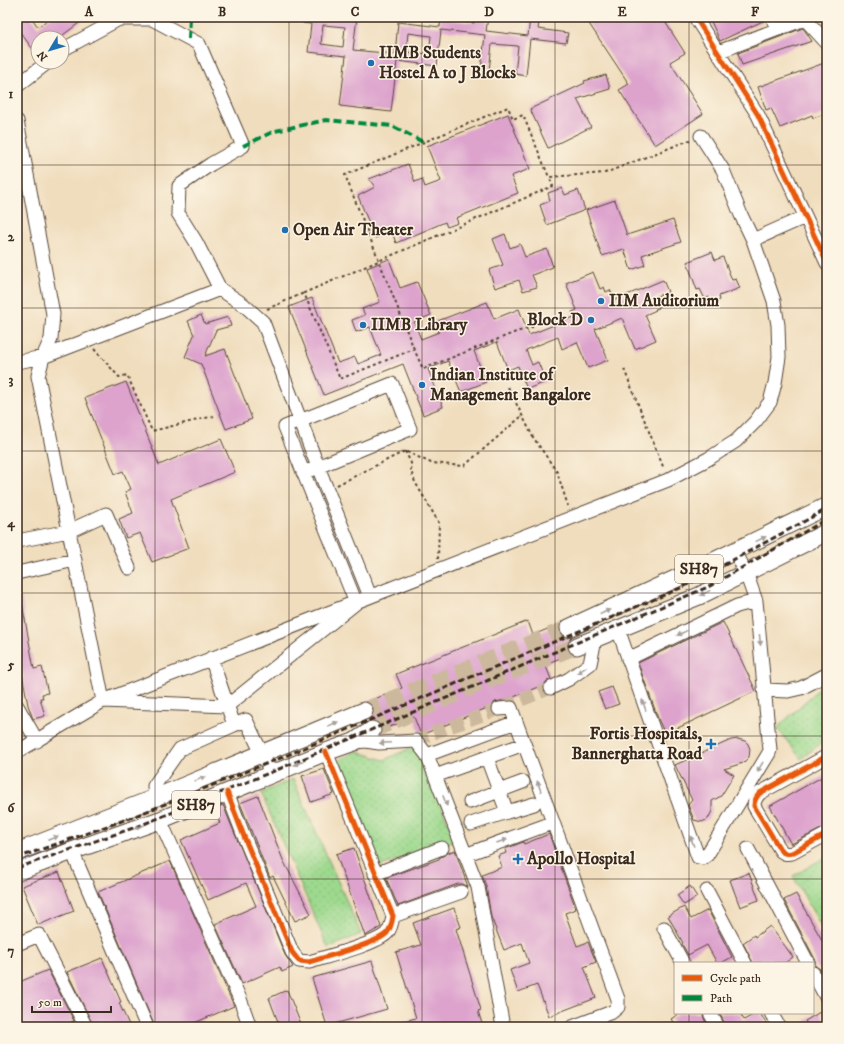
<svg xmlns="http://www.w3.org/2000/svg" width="844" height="1044" font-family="'IM FELL DW Pica',serif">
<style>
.grass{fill:url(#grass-dots);stroke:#6c8256}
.building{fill:#dda3cd;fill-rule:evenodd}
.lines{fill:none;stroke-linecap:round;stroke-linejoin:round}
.minor-tunnel{stroke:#ccb99d;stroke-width:13;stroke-dasharray:13 6;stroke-linecap:butt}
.major-tunnel{stroke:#ccb99d;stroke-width:17;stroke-dasharray:17 8;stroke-linecap:butt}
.minor-casing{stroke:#564536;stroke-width:15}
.major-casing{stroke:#564536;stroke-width:19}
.path{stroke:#564536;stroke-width:2;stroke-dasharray:3 3;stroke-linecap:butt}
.minor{stroke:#fff;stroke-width:13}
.major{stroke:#fff;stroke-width:17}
.rail{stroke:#3b2a1e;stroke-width:3;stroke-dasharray:6 3;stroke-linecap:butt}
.quiet{stroke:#00873e;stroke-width:4;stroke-dasharray:8 4;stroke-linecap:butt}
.cycleway-casing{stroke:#fcf5e5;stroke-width:8}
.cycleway{stroke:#e8590c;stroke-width:5}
.oneway{fill:#a79f9a}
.grid{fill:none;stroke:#3b2a1e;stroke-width:1;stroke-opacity:0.55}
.poi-dot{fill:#1f6fb2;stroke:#fcf5e5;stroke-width:1.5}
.labels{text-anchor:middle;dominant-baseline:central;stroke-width:3;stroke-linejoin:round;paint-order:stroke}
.shield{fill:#fcf5e5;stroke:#75675a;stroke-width:1}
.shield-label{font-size:16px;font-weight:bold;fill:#3b2a1e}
.poi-label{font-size:17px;font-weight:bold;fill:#3b2a1e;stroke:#fcf5e5;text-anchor:start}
.neatline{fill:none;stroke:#3b2a1e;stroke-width:1.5}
.grid-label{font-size:13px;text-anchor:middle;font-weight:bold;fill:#3b2a1e}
</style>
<defs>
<pattern id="grass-dots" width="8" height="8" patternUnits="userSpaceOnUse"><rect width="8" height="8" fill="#9dd98e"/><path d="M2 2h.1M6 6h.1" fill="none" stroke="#88ba7a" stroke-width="1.8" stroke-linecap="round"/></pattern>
</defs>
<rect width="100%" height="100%" fill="#fcf5e5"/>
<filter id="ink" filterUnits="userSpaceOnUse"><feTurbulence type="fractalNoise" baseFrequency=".025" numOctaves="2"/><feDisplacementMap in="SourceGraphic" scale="8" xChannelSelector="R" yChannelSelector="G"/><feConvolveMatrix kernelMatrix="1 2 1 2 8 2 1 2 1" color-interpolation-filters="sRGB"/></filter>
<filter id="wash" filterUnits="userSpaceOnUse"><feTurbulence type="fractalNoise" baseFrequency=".012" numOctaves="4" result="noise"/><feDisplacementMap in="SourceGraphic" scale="16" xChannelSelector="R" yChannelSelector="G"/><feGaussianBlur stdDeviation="0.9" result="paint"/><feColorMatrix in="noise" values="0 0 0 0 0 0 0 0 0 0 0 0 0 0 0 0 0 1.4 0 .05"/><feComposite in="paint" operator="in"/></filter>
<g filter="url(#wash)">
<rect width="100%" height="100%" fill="#f0ddbd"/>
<path class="grass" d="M827 681V738L801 759 777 728Z
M417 745 455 840 378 867 339 760 356 751 384 760Z
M293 779 361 934 328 948 261 793Z
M827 856V937L793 876Z"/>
<g id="blocks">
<path class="building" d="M17 17H31L38 27 51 17H87L59 38H38V56L17 28Z
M304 17H357L353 50 395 54 398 22 440 27 441 17H451L450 20 474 23V17H488L486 31 528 36 530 17H540L538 29 568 33 566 43 530 39 526 76 515 74 518 46 492 44 489 71 481 70 485 35 441 30 437 66 397 61 391 112 340 106 346 56 308 52 311 24 303 23ZM323 25 345 27 343 47 321 44ZM408 33 431 36 429 54 406 52Z
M595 17H662L685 53 670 62 703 114 655 145 619 90 629 84 588 22Z
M709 17H764L765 20 720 41Z
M803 28 812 41 742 65 738 53Z
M827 62V113L813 118 812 115 780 128 771 108 766 110 758 87Z
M606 75 610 89 577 99 591 127 548 148 530 109 585 83 584 81Z
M508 114 530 169 511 176 518 193 456 218 458 223 447 227 445 222 396 243 392 232 375 238 358 196 375 187 369 179 408 164 415 182 422 179 425 187 441 181 427 146Z
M562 188 565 195 578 190 585 210 547 225 540 205 550 201 548 193Z
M615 200 627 235 673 220 681 242 642 255 645 265 631 270 624 249 602 256 586 210Z
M505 234 510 248 520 244 525 257 547 249 553 267 532 275 537 287 523 291 519 280 495 288 489 270 503 265 493 239Z
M712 252 715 260 723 257 732 280 736 279 740 288 719 296 720 300 712 304 709 297 705 299 700 289 697 290 687 262Z
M389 259 400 288 417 282 431 315 414 322 421 339 439 332 435 322 487 302 494 319 519 309 529 335 574 317 572 312 577 310 566 283 593 272 600 289 604 287 606 292 610 290 615 300 663 280 668 292 654 297 659 308 655 309 656 310 645 315 656 340 635 349 622 318 595 329 608 360 588 368 577 342 562 349 558 337 526 350 532 365 538 362 546 382 527 389 518 366 508 370 497 342 474 351 486 382 461 392 448 361 428 369 443 407 423 415 403 364 324 395 289 307 312 298 338 363 355 357 358 364 381 355 370 327 356 332 352 320 365 315 362 309 380 302 367 268Z
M201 315 205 324 228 317 231 326 216 330 205 356 225 349 252 419 226 429 201 364 185 357 194 335 188 321Z
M126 382 159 465 221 439 235 472 171 499 189 548 152 562 140 533 126 538 119 519 133 513 125 492 131 489 123 471 115 474 85 398Z
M17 597H21L34 669 42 667 48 693 42 694 43 698H40L45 716 33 719 28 705 19 658 17 659Z
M528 621 533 635 560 624V632L563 636 568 638 572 637 569 640 567 645 568 650 571 654 545 664 551 679 547 681 544 685 506 700 495 702 492 706 421 735 414 717 382 730 380 725 377 721 372 720 368 721 372 717 374 712 373 707 367 702 402 688 396 674Z
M723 622 756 691 665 734 659 721 638 663Z
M612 687 619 704 605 709 598 692Z
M738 739 745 741 748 744 750 749 749 757 743 763 724 769 734 775 721 796 712 801V811L708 819 702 822 694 820 688 805 692 800 675 765 731 740Z
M324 769 334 794 311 802 302 776Z
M827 774V826L791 844 770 806Z
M258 796 283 860 311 914 295 921 273 876 270 878 240 803Z
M223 805 285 955 293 967 282 972 280 967 242 984 215 924 256 906 246 883 208 900 181 840 220 823 214 809Z
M549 834 576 909 565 913 577 946 588 942 596 962 584 967 596 998 549 1016 537 985 518 992 510 970 529 963 522 943 504 950 491 917 486 886 482 875 502 867 498 856 506 853 505 849 523 842 524 844Z
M354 848 381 927 365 936 336 854Z
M455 850 468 887 463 884H458L398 906 386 878 439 859V858L448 853Z
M170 861 234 1006 185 1027H155L98 892Z
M59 872 74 911 38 925 22 886Z
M749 873 759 900 740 907 730 880Z
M690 886 697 897 684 905 677 895Z
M796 894 827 949V982L820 969 815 966V959L784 900Z
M684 907 691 919 708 910 732 957 721 963H717L707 945 688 955 682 944 683 943 668 916Z
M454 908 461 927 456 929 481 1010 478 1011 483 1027H393V1024L416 1018 396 952 421 945 413 923Z
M770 926 793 957 785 963H753L743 943 754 935 755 937Z
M102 958 121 1002 119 1003 130 1027H94L67 972Z
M372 961 387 1009 327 1026 312 978Z
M48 970 74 1021 59 1027H17V983Z
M287 990 302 1027H280L269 998Z
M820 1012 826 1022 818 1027H809L805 1021Z
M680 1013H702L706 1023 704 1024 706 1027H676L671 1019Z
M719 1013H740L744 1020 756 1013H760L768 1027H727Z"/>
</g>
</g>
<g filter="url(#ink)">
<use href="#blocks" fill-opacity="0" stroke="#564536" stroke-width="1"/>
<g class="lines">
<path class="minor-tunnel" d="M416 741 436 732 499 709 551 688"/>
<path class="major-tunnel" d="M364 711 569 628
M372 730 483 682 577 646"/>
<g class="minor-casing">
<path id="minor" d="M695 17 758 115 827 263
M772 17 778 29
M805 19 827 43
M62 50 119 19H152L199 44 243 146 211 164 179 186 178 213 196 242 220 289
M718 52 810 17
M17 86 48 62
M17 121 53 314 51 339 43 357 38 376 103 701 227 706 356 603 285 427 392 384 410 429 303 473
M753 240 805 217
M17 362 43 357 220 289 244 305 263 322 318 467 370 596
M17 541 69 531 106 514 129 568
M17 573 75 560
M618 629 698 857 703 858 707 855 769 753 770 750 756 601 746 573 735 551
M211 658 234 725 246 720 272 775
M628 659 737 606 756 601
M551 688 569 679 590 664 595 639
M765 690 788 691 801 688 824 676
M17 706 37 741
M499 709 511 708 618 999V1007L612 1012 572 1027
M354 742 366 741 379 743 416 741 427 755 478 887 503 1027
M17 752 103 701 668 480 708 459 736 441 755 422 770 402 775 383 779 357 778 325 774 301 753 240 741 215 723 170 701 136
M427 755 516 722
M827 756 760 793C756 797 754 800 754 806L781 851C785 854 787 854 792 853L827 834
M435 776 524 744
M227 792 245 839 292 952 299 961 309 962C325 957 377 944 387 933 391 928 392 923 393 916L326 752
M155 798 154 786 180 749 234 725
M470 802 523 782
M507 812 534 804
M160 820 240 999 250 1027
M471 824 507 812 487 758
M748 849 808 963
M72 851 147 1027
M465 855 552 823
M375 874 442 848
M707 891 745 963
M393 916 461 892
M664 928 683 963
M17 944 39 935 86 1027
M813 973 827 999
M710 1013 718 1027
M771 1013 779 1027"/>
</g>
<g class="major-casing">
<path id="major" d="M569 628 710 563 827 506
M577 646 699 596 827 532
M17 852 155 798 364 711
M17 872 72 851 160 820 326 752 354 742 372 730"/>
</g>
<path class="path" d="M267 309 304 293
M533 327 516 332 423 369 414 349 340 379 304 293 553 186 549 177
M94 349 119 377 127 375 152 431 214 416
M414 349 345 175 508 107 513 119 523 115 549 177 605 173 690 140
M624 369 664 469
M508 387 533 437 557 472 568 506
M405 451 411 463V471L415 482 439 523 438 559
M337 485 405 451 431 463 464 466 522 416"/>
<use href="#minor" class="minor"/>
<use href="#major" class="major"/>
<path class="rail" d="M17 858 130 818 283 757 683 587 827 509
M17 868 139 826 279 769 708 587 827 519"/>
<path class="quiet" d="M189 39 190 17
M243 146 275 131 326 120 392 126 423 142"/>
<g class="cycleway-casing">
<path id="cycleway" d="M695 17 758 115 827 263
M827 756 760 793C756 797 754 800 754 806L781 851C785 854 787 854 792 853L827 834
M227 792 245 839 292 952 299 961 309 962C325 957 377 944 387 933 391 928 392 923 393 916L326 752"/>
</g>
<use href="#cycleway" class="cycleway"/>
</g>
<defs><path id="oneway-solid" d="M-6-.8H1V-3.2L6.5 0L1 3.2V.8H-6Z"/></defs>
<g class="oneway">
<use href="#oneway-solid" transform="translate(761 539) rotate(-26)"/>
<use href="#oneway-solid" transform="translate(705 593) rotate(154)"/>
<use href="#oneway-solid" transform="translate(605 612) rotate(-25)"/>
<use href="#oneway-solid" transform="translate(682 633) rotate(154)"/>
<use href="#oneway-solid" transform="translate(760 640) rotate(84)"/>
<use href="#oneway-solid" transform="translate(582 670) rotate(145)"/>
<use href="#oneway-solid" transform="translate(644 705) rotate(-109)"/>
<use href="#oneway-solid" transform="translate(333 724) rotate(-23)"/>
<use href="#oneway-solid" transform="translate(385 743) rotate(177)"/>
<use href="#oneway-solid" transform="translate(299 763) rotate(157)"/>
<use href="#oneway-solid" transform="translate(760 767) rotate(121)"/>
<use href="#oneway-solid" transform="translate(200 779) rotate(-22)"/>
<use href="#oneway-solid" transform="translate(539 786) rotate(-110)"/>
<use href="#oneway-solid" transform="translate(445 801) rotate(69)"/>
<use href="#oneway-solid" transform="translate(139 827) rotate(161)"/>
<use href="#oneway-solid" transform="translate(53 838) rotate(-21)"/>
<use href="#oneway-solid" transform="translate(502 841) rotate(-20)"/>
<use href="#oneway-solid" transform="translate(692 841) rotate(-109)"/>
</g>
</g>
<path class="grid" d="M155 17V1027M289 17V1027M422 17V1027M555 17V1027M689 17V963M17 165H827M17 308H827M17 451H827M17 593H827M17 736H827M17 879H827M689 1013V1027"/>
<g class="poi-dot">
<circle cx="371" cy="63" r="4"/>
<circle cx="285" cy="230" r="4"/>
<circle cx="601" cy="301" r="4"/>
<circle cx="591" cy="320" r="4"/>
<circle cx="363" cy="325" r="4"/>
<circle cx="422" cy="385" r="4"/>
<path d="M709 738h4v4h4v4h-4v4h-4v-4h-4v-4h4z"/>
<path d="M516 853h4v4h4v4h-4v4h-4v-4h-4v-4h4z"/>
</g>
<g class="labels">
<g class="shield">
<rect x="675" y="555" width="48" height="28" rx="3"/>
<rect x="172" y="791" width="48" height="28" rx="3"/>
</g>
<g class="shield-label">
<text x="699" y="569">SH87</text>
<text x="196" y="805">SH87</text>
</g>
<g class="poi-label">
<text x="379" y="53">IIMB Students<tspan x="379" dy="20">Hostel A to J Blocks</tspan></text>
<text x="293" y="230">Open Air Theater</text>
<text x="609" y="301">IIM Auditorium</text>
<text x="583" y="320" text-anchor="end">Block D</text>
<text x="371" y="325">IIMB Library</text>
<text x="430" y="375">Indian Institute of<tspan x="430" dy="20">Management Bangalore</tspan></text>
<text x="702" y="734" text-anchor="end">Fortis Hospitals,<tspan x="702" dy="20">Bannerghatta Road</tspan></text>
<text x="527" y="859">Apollo Hospital</text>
</g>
</g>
<rect width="844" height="1044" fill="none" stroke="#fcf5e5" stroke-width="44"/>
<rect x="674" y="962" width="140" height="52" fill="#fcf5e5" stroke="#afa495"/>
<rect x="682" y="975" width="20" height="6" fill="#e8590c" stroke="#afa495"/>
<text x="710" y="982" font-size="12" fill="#3b2a1e">Cycle path</text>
<rect x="682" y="995" width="20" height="6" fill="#00873e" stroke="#afa495"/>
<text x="710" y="1002" font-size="12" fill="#3b2a1e">Path</text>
<g transform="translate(50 50) rotate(232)"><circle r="19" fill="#fcf5e5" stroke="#afa495"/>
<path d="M0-3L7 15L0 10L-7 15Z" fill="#1f6fb2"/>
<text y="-6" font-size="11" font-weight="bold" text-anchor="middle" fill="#3b2a1e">N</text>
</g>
<path d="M32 1006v6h79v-6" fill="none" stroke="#3b2a1e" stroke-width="2"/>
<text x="38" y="1006" font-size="12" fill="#3b2a1e" stroke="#fcf5e5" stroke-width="3" paint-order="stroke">50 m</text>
<rect x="22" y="22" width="800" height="1000" class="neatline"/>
<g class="grid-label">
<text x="89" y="16">A</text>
<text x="222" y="16">B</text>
<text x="355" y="16">C</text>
<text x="489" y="16">D</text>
<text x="622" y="16">E</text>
<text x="755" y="16">F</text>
<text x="11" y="98">1</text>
<text x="11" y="241">2</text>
<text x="11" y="384">3</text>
<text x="11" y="527">4</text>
<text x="11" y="669">5</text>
<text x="11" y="812">6</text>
<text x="11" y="955">7</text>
</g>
</svg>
